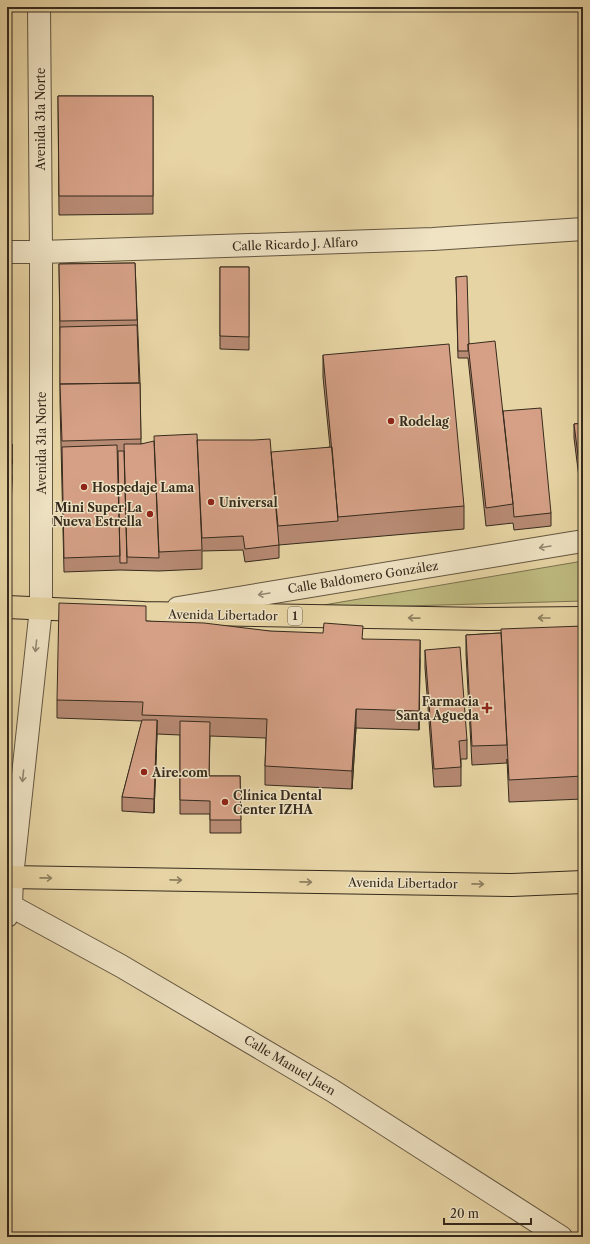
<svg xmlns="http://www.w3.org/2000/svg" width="590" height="1244" font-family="'Libre Caslon Text',serif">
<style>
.green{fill:#beba80;stroke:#7a724e}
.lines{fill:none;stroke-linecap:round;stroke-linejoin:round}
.minor-casing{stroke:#62553f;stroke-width:24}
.trunk-casing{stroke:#362b1d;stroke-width:24}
.minor{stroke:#efe3c4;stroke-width:22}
.trunk{stroke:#e7d4a4;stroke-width:22}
.wall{fill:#b78a73;stroke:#362b1d}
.shaded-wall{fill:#95705e;stroke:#362b1d}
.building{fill:#d5a086;stroke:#362b1d}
.oneway{stroke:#928770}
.oneway2{stroke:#8e8060}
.poi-dot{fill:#8f2418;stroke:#efe3c4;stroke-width:1.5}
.labels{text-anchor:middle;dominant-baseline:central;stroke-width:3;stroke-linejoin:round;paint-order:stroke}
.shield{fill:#efe3c4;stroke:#6e624f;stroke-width:1}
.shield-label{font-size:11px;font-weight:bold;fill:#362b1d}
.street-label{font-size:12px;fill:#362b1d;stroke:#efe3c4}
.poi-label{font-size:12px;font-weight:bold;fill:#362b1d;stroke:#efe3c4;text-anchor:start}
</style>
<rect width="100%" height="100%" fill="#e7d4a4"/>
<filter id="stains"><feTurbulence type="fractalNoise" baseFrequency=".005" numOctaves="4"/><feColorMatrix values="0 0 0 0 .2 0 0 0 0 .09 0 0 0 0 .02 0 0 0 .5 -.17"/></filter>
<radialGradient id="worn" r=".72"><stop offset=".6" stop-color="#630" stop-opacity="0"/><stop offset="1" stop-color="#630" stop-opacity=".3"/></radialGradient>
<path class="green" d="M583 561V601L300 609Z"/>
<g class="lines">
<g class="minor-casing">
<path id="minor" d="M7 252H41L433 239 583 229
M178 608 583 541
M11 906 121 966 333 1091 561 1237
M7 916 11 906 12 877 41 608V252L39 7"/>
</g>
<g class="trunk-casing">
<path id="trunk" d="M7 607 144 613 485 619 583 618
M7 877 512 885 583 882"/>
</g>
<use href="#minor" class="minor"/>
<use href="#trunk" class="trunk"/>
</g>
<path class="wall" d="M58 96H153V214L59 215Z
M135 263 140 383 141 444 197 440 271 457 330 447 323 377V355L464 506V529L279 545V558L245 562 243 550 202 551V569L159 571 120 570 64 572 60 402V340L59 264Z
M220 267H249V350L220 349Z
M456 277 469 344 503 411 551 513V526L514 530 513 523 486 526 468 358H458Z
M583 423V509L574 438V424Z
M7 444 12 477 10 549H7Z
M146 621 363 639 420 659 419 730 356 728 352 789 265 785V766L266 738 210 736 209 776H240L241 833H210V814H180V735L157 734 154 813 122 811V797L142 721 57 718V700Z
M583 626V799L509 802 507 759V763L472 765 466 654V635L501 633Z
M425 650 467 740V759H461V786L434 787 425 668Z"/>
<path class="shaded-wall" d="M12 444V477L10 549V530Z
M420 640V659L419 730V711Z
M356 709V728L352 789V771Z
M157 720V733L154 813V799Z"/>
<path class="building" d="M58 96H153V196H59Z
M135 263 137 320 60 321 59 264Z
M220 267H249V337L220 336Z
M467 276 469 344H468V351H458L456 277Z
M137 325 139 383 60 384V327Z
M495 341 513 504 486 508 468 344Z
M449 344 464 506 338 517 323 355Z
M140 383 141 439 62 441 60 384Z
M541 408 551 513 514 517 513 504 503 411Z
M583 423V495L574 424Z
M197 434 202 550 159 552 154 436Z
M270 439 279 545 245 549 243 536 202 538 197 440H254Z
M154 441 159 558 127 557 124 444H141Z
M7 444H12V464V459H7Z
M117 445 120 556 64 558 62 447Z
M332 447 338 521 278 526 271 452Z
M118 451H124L127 563H120Z
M7 459H12L10 530H7Z
M59 603 146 606V621L204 623 270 631 323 633 324 623 363 626 362 639 420 640 419 711 356 709 352 771 265 766 267 719 142 715 143 702 57 700Z
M583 626V776L509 780 501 629Z
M501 633 507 745 472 746 466 635Z
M460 647 467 740 459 741 461 767 434 769 425 650Z
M142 720H157L154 799 122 797Z
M180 721 210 722 209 776H240L241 820H210V801L180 800Z"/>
<defs><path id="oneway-shaft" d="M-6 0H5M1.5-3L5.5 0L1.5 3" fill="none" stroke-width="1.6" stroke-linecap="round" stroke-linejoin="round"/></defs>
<g class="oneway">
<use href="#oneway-shaft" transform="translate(545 547) rotate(171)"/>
<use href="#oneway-shaft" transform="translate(264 594) rotate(171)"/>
<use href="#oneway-shaft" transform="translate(36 646) rotate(96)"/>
<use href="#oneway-shaft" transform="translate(23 776) rotate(96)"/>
</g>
<g class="oneway2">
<use href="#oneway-shaft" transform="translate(414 618) rotate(-179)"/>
<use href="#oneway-shaft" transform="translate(544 618) rotate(180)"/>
<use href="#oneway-shaft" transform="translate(46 878) rotate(1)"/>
<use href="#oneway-shaft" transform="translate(176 880) rotate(1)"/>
<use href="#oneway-shaft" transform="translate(306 882) rotate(1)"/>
<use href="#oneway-shaft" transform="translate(478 884) rotate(1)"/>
</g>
<g class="poi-dot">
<circle cx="391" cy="421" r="4"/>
<circle cx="84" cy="487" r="4"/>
<circle cx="211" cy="502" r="4"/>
<circle cx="150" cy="514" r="4"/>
<path d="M485 702h4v4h4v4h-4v4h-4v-4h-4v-4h4z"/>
<circle cx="144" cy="772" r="4"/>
<circle cx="225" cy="802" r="4"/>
</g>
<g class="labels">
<rect class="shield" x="288" y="607" width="14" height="18" rx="3"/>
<g class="shield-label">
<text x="295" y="616">1</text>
</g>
<g class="street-label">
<text transform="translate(40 119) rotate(-90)">Avenida 31a Norte</text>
<text transform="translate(295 244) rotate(-2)">Calle Ricardo J. Alfaro</text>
<text transform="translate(41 443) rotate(-90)">Avenida 31a Norte</text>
<text transform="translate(363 577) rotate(-9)">Calle Baldomero González</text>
<text transform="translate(223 615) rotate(1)">Avenida Libertador</text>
<text transform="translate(403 883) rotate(1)">Avenida Libertador</text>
<text transform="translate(290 1065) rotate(31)">Calle Manuel Jaen</text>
</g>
<g class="poi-label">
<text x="399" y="421">Rodelag</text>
<text x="92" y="487">Hospedaje Lama</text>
<text x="219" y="502">Universal</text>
<text x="142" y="507" text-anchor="end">Mini Super La<tspan x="142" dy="14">Nueva Estrella</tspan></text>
<text x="479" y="701" text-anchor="end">Farmacia<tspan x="479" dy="14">Santa Agueda</tspan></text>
<text x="152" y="772">Aire.com</text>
<text x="233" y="795">Clínica Dental<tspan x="233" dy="14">Center IZHA</tspan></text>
</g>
</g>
<rect width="590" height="1244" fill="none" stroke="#e7d4a4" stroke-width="24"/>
<rect x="8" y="8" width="574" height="1228" fill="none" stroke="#362b1d" stroke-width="2"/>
<rect x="12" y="12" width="566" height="1220" fill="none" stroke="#362b1d"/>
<path d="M444 1218v6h87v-6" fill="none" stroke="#362b1d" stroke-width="2"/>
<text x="450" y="1218" font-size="12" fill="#362b1d" stroke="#efe3c4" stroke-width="3" paint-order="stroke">20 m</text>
<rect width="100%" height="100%" filter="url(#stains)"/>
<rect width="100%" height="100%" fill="url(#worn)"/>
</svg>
